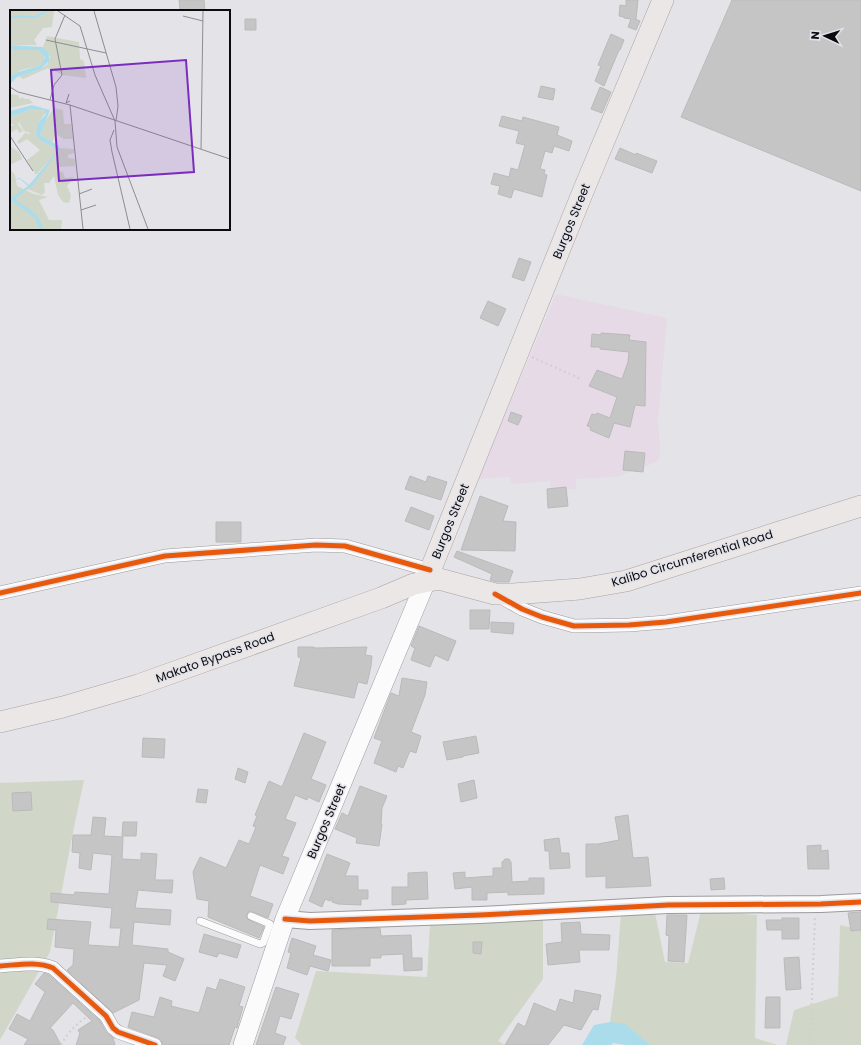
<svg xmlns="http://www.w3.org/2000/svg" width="861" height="1045" font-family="Poppins,sans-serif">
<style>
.education{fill:#e5dae5}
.green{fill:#d0d7c8}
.water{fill:#abdcec}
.building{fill:#c6c5c6;stroke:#bbb9ba}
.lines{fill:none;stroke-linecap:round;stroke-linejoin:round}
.service-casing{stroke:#9b9b9e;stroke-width:8}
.minor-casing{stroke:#9b9b9e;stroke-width:14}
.tertiary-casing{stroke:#9b9b9e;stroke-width:18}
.secondary-casing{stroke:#9b9b9e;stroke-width:20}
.primary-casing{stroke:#aaa0a2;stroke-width:22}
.path{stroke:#d0d0d0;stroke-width:2;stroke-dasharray:2 3;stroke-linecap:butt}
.service{stroke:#fbfbfc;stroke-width:7}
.minor{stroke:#fbfbfc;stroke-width:13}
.tertiary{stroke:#fbfbfc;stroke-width:16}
.secondary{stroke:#fbfbfc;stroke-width:19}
.primary{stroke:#ece7e7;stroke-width:21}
.cycleway-casing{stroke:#e2e2ea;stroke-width:8}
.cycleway{stroke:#e8590c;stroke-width:5}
.labels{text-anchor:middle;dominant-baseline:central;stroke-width:3;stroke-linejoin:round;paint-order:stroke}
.street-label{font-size:12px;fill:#0b0b0d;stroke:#e2e2ea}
.inset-road{fill:none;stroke:#8d8d90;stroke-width:1}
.view{fill:#7b2cbf;fill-opacity:0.15;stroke:#7b2cbf;stroke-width:2}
.inset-edge{fill:none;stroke:#0b0b0d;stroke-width:2}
</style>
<rect width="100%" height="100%" fill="#e4e4e8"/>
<path class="education" d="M556 294 667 318 658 421 660 448 659 460 647 466 616 477 576 479V489L551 491 550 481 511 484 510 477 478 479Z"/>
<path class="green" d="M84 780 74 827 50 952 0 1040V783Z
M701 911 757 915 755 1038 778 1045H644L610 1022 616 978 621 913H655L665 962 688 963Z
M543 915V979L498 1041 505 1045H302L295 1038 316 971 427 977 430 923Z
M840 925 861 930V1045H786L794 1010 838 996Z"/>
<path class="water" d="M610 1022 625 1024 650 1045H626L613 1043 611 1045H582L594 1025Z"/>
<path class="building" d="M179 0H204L205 11H180Z
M626 0H638L636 19H635L640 21 636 30 628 27 631 19 624 18V17L619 16 620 5 626 6Z
M732 0H861V191L681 117Z
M245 19H256V30H245Z
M611 34 624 40 620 50H619L604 86 595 81 601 66 598 65Z
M541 86 555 89 553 100 538 97Z
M600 87 611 92 602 113 591 109Z
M502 116 522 121 523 117 559 127 557 135 572 141 569 151 554 146 552 153 545 151 540 169 545 170 544 174 547 175 542 197 514 189 511 198 498 194 500 186 491 184 494 173 509 177 511 168 518 170 525 145 516 143 519 131 499 126Z
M620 148 636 155V153L657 161 652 173 615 159Z
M519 258 531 262 524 281 512 277Z
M488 301 506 309 498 326 480 318Z
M601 333 630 335 629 340 646 342 645 406 635 405 630 427 614 423 609 438 590 430 591 427 587 426 592 414 596 415 597 413 610 418 617 397 589 386 597 370 622 379 628 362 629 352 600 349V347H591L592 334 601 335Z
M511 412 522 416 518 425 508 421Z
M625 451 645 453 643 472 623 470Z
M410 476 426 482 428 476 447 482 441 500 405 489Z
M566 487 568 506 548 508 547 489Z
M480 496 508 506 503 521 516 522 515 551 461 550Z
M411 507 434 516 429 530 405 521Z
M216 522H241V542H216Z
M457 551 513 571 509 582H497L490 580 492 574 454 557Z
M470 610H490L489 629H470Z
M491 622 514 623 513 634 491 632Z
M419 626 456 641 448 661 435 655 430 667 411 660 415 648 411 646Z
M298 647H314V648L367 647 365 655 372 656 371 666 367 684 358 682 354 698 294 686 301 658 298 657Z
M402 678 427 682 425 695 411 732 421 736 416 753 410 751 403 768 398 766 396 772 374 763 382 741 374 738 391 693 399 696Z
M304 733 326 742 311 779 326 785 319 802 308 797 307 800 295 795 285 819 296 823 282 856 289 858 283 874 260 865 250 896 273 904 268 918 251 911 248 912 246 916 249 920 264 927 259 938 208 917 209 901 197 899 193 872 200 857 226 868 239 840 249 844 256 827 253 826 257 816 255 815 269 781 282 787Z
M476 736 479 753 463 756V757L447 760 443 742Z
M143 738 165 739 164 758 142 757Z
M238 768 248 772 245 783 235 779Z
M474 780 477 798 461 802 458 784Z
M360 786 387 796 382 808 381 824H382L379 846 356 843 357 838 335 829 342 813 348 816Z
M198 789 208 790 206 803 196 802Z
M31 792 32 810 13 811 12 793Z
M628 815 633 858 648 857 651 886 606 888V876L586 877V844H598L619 840 615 817Z
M93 817 106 818 104 836 123 837 122 859 141 860V853L157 854 155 880H173L172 893 138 890 135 908 171 910 170 925 134 922 132 945 168 949V952L184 959 175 981 163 976 167 965 144 963 139 1000 113 1013 67 970 73 965 74 949 55 947 56 930 47 929 48 919 91 922 88 945 119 947 121 928H110L112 908 51 902V893L74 895 75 892 109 894 112 855 93 853 91 870 79 868 80 853 72 852 73 835H91Z
M123 822H137L136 836H122Z
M559 838 561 853H569L570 868 550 869 549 851H545L544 840Z
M821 845V851L828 850 829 869H808L807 846Z
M327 854 350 863 345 876H358V890H368V899H361V905L338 904 332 902V897L330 901 325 899 322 907 309 901Z
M505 859H509L511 862 512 882 529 881V878H544V894L508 895V892L487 893V900H472V887L455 889 453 873 465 872V878L493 876V868H502V862Z
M427 872 428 899 406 900V904L392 905V887H408V873Z
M724 878 725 889 711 890 710 879Z
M861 912V930L851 931 848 913Z
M667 915H687L684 962 668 961 669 936 666 935Z
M782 918H799V939H782V930H767L766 920H782Z
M580 922 581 934 610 935 609 950H579L580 962 548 965 546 944 562 942 561 923Z
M380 928 381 936 411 935 412 958H422V970L404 971 403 954 381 955V958H370V966H332V930Z
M204 934 241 945 237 958 219 953 217 957 199 952Z
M292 938 316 946 313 955 331 960 328 971 310 966 307 975 287 968 291 953 288 952Z
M473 942H482L481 954 473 953Z
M799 957 801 989 786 990 784 958Z
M44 973 49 975 100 1021 106 1032 113 1038 115 1045H76L80 1033 78 1030 92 1021 73 1003 50 1028 53 1030 61 1045H24L28 1039 9 1029 17 1014 30 1021 45 992 35 984Z
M220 979 245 987 239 1006 243 1007 237 1028 235 1027 229 1045H163L161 1040 158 1038 128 1027 132 1012 154 1017 160 997 172 1001 171 1006 199 1013 207 987 216 990Z
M276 987 299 994 291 1019 280 1016 275 1033 286 1037 283 1045H256Z
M575 990 601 995 598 1010 593 1009 581 1030 564 1025 548 1045H505L518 1023 525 1027 534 1003 556 1012 560 999 573 1003Z
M766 997H780V1028H765Z"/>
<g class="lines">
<g class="service-casing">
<path id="service" d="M200 921 260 944 263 943 270 924 251 916"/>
</g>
<g class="minor-casing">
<path id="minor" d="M0 593 165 556 316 545 345 546 430 570
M499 596 522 609 542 617 574 626 629 625 666 622 861 593
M0 966C17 965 37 961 53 968L106 1016 113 1028 118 1032 155 1045"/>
</g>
<g class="tertiary-casing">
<path id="tertiary" d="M285 919 310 921 480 915 668 905 821 904 861 902"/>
</g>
<g class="secondary-casing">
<path id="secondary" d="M243 1045 285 919 426 581"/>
</g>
<g class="primary-casing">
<path id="primary" d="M426 581 584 189 663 0
M0 722 63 707 138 685 381 598 414 584 439 579 495 594H513L580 589 626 581 861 506"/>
</g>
<path class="path" d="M532 357 581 379
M61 1045C68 1032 76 1024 88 1016
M810 1045 815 916"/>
<use href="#service" class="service"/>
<use href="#minor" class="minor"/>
<use href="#tertiary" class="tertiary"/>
<use href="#secondary" class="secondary"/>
<use href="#primary" class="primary"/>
<g class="cycleway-casing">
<path id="cycleway" d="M0 593 165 556 316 545 345 546 430 570
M495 594 522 609 542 617 574 626 629 625 666 622 861 593
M285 919 310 921 480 915 668 905 821 904 861 902
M0 966C17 965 37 961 53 968L106 1016 113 1028 118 1032 155 1045"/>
</g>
<use href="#cycleway" class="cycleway"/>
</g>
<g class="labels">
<g class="street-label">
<text transform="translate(571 221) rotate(-68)">Burgos Street</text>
<text transform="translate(450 521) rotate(-68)">Burgos Street</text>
<text transform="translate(692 558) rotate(-17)">Kalibo Circumferential Road</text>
<text transform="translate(215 657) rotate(-20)">Makato Bypass Road</text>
<text transform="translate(326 821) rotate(-67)">Burgos Street</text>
</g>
</g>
<g transform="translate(10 10)">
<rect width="220" height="220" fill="#e4e4e8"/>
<path d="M0 1H34L25 6H2ZM39 1H44L42 17 33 18 24 30 27 35H0V8H27ZM37 26 69 32 70 49 74 51 76 68 53 65 38 58 13 69 9 66 31 59 37 55 40 47 33 37ZM0 39 29 40 34 45V50L31 55 11 60 1 66ZM0 84 8 85 10 89 13 87 14 89H19L23 93 0 98ZM44 98 53 100 54 114H61L63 129H54L46 124 42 133 30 125 34 113ZM22 99H31L36 102 28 113 31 131 44 137 47 141 26 165 17 150 30 140 17 129 9 134 7 132 16 122 17 124 21 123 14 121 9 112 8 114 13 121 9 123 7 119 0 123V117L4 115 0 113V107ZM0 136 9 142 12 149 0 155ZM49 138 64 139V143L58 145V148L65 149V156L49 157 48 161 53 162 55 168 64 167 57 176 61 185 59 193 53 192 48 185 44 166 39 173H34L35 182 32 185 17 179ZM0 159 5 165 7 176 24 184 38 187 29 190 39 210H52L51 219H0Z" fill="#d0d7c8"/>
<path d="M34 1H39L27 8H0V5L25 6ZM0 35 33 37 39 44V51L31 59 7 67 0 74V67L5 63 31 55 35 47 29 40H2ZM22 95 40 100 30 125 49 136V140L24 174 5 189 27 205 34 219 28 217 25 208 2 191V187L18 176 10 169 0 170 10 168 19 175 47 141 44 137 31 131 26 125 28 113 36 104 34 100 22 99 0 107V101Z" fill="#abdcec"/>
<path class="inset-road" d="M48 1 70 16 85 65 105 111 107 137 138 219M84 1 106 77 108 96 106 111M173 6 193 11M36 30 96 43M0 77 8 82 60 95 220 149M59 84 56 93 60 91M40 90 44 75 52 65 45 29 55 5M60 95 73 219M104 120 100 130 102 142 120 219M0 126 23 161M191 139 193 1M69 184 82 179M71 200 86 195"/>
<path class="view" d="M176 50 184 162 49 171 41 60Z"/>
<rect width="220" height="220" class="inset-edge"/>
</g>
<g transform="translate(825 36) rotate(274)" stroke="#e2e2ea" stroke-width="3" paint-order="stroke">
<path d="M0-3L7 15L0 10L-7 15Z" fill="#0b0b0d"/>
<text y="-6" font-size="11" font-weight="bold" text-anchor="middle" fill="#0b0b0d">N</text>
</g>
</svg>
